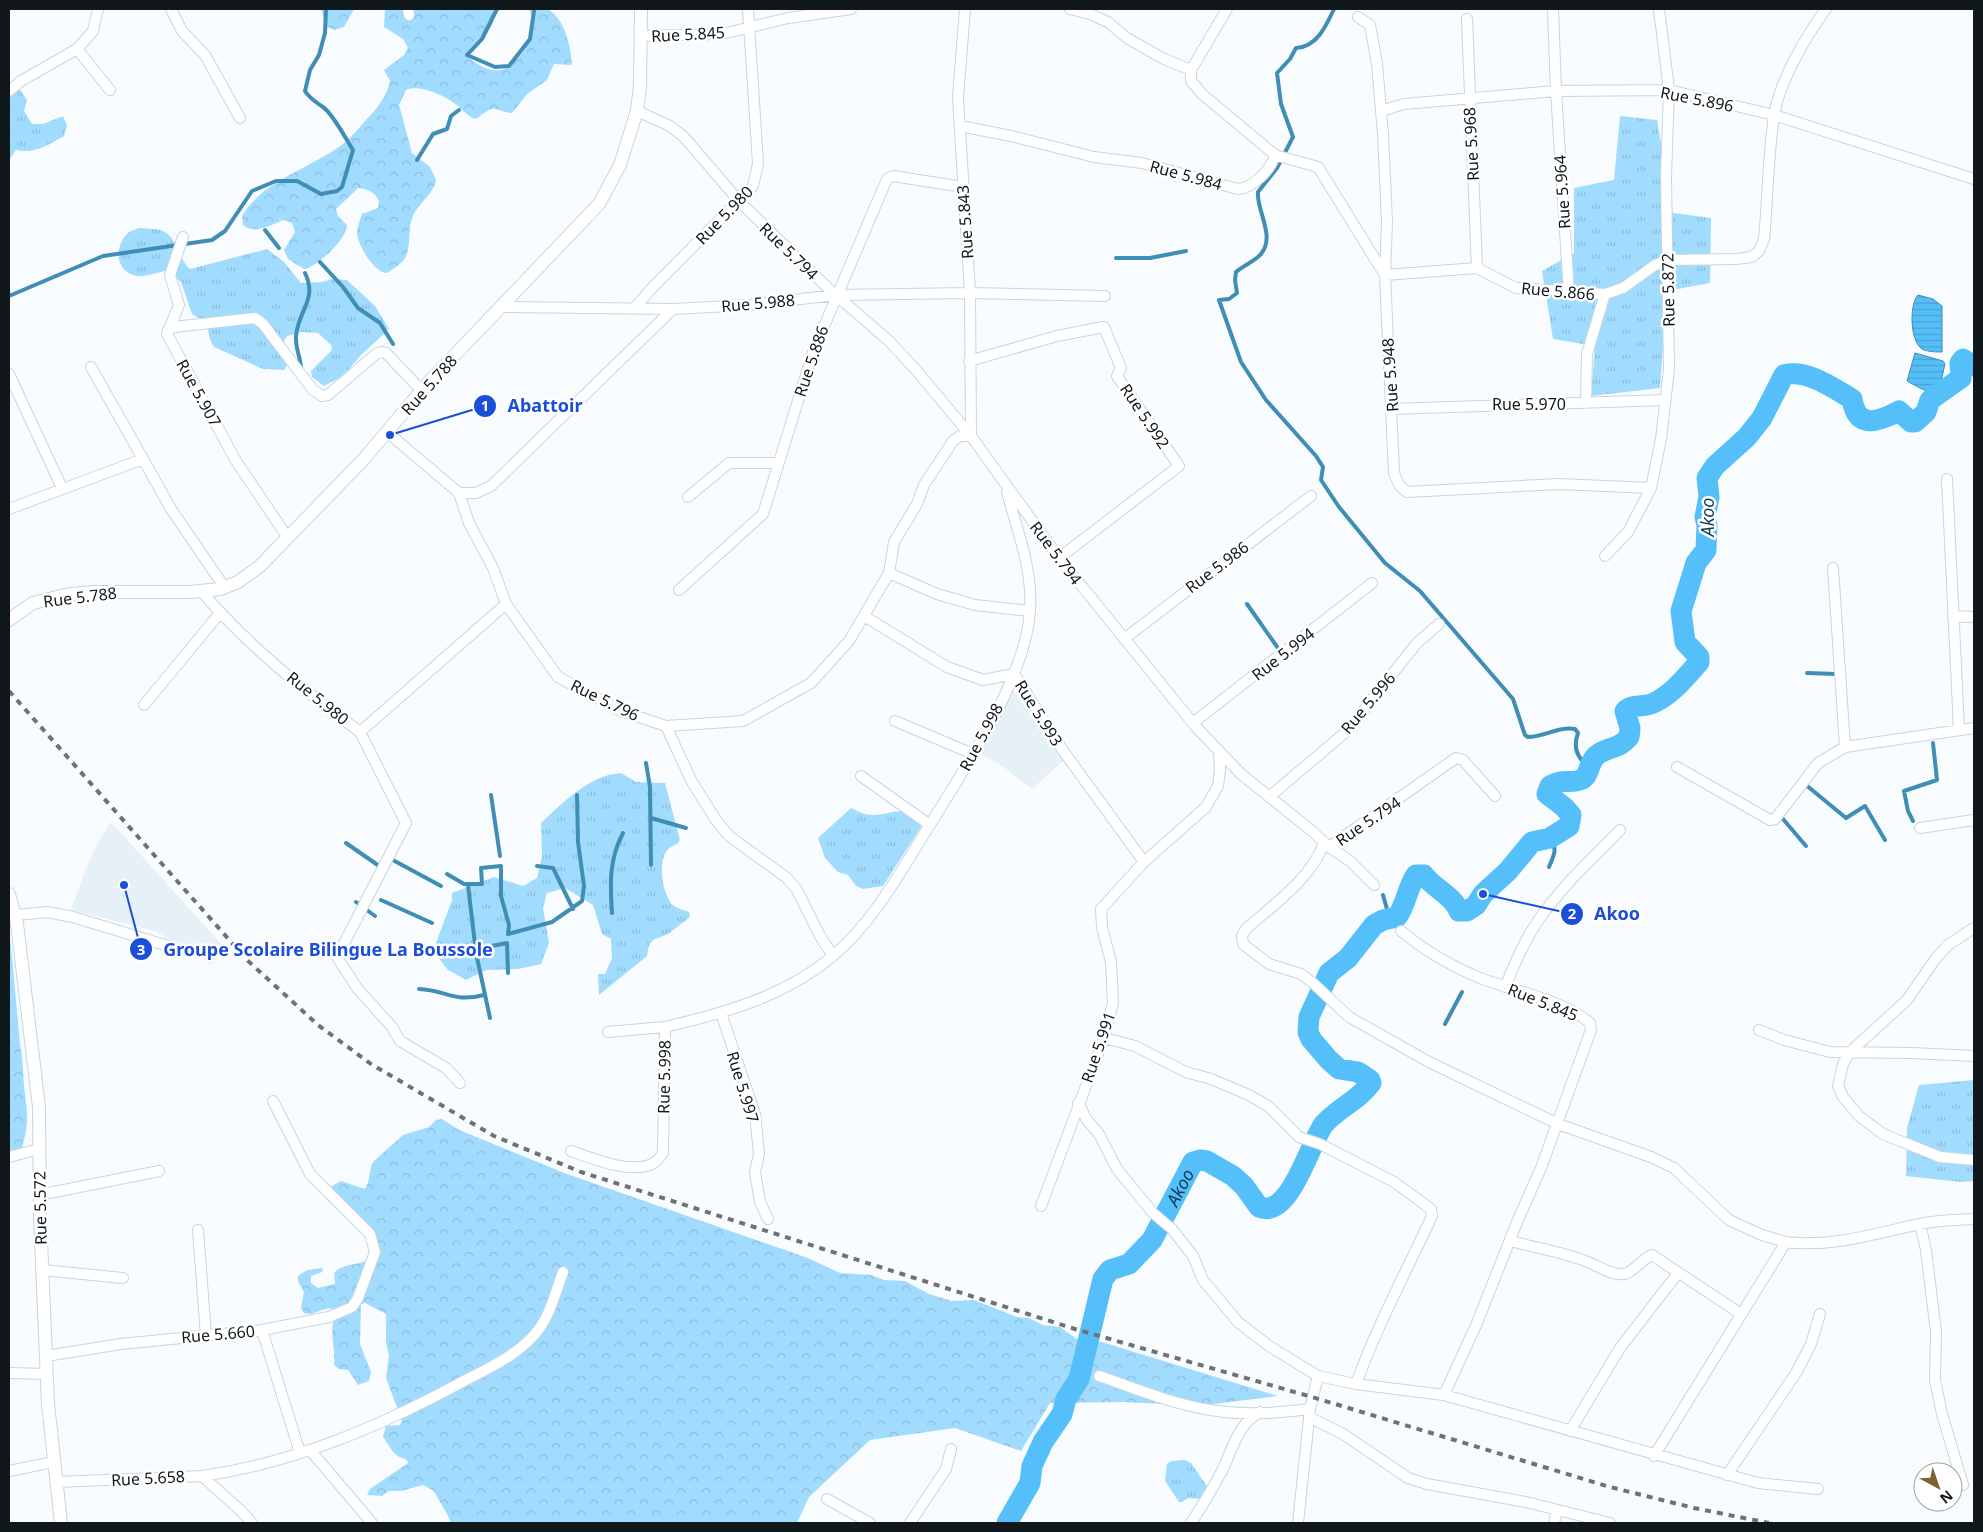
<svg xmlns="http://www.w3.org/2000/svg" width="1983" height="1532" font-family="'Noto Sans',sans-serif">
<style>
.built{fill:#e6f1f7}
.grass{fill:url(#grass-tufts)}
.forest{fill:url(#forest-crowns)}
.water{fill:url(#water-rules);stroke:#408db6}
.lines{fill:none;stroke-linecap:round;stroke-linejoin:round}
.stream{stroke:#408db6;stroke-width:4}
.river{stroke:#54bff8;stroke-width:21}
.minor-casing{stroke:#c4d6e1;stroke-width:12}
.tertiary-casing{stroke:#c4d6e1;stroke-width:14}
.minor{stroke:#fff;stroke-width:10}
.tertiary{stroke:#fff;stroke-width:12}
.rail{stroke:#6c7275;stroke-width:4;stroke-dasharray:6 6;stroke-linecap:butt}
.labels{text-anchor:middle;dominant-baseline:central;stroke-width:5;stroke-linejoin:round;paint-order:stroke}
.street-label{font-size:16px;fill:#11181c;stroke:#fff}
.water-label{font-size:18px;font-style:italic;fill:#0f3d54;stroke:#fff}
.leader{fill:none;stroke:#1d4ed8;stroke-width:2}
.callout-dot{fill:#1d4ed8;stroke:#fff;stroke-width:2}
.mark-label{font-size:15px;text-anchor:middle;font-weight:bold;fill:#fff}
.callout-label{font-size:18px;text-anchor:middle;font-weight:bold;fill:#1d4ed8;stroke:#fff;stroke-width:5;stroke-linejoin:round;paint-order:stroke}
</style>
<defs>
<pattern id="grass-tufts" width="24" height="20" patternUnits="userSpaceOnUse" patternTransform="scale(1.25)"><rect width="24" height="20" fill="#a1dcff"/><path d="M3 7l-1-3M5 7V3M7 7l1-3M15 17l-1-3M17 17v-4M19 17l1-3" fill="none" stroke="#8abcda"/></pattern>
<pattern id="forest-crowns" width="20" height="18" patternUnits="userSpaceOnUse" patternTransform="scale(1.25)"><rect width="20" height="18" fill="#a1dcff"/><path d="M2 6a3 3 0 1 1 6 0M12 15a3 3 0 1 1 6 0" fill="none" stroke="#8abcda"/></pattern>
<pattern id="water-rules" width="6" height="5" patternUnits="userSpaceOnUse" patternTransform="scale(1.25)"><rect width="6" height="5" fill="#54bff8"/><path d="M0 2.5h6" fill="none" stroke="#48a3d4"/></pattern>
</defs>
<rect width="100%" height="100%" fill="#f8fcfe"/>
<path class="built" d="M1013 691 1064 760 1032 789 1001 765 979 753Z
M111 822 225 948 211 965 155 931 71 910 89 861 100 839Z"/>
<path class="grass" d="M9 82 18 87 27 100 24 111 32 124H43L63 116 67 126 64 136C48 145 35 154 16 150L9 160Z
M1620 116 1657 120 1673 213 1711 218 1710 283 1667 291 1660 388 1591 396 1595 346 1553 339 1542 271 1574 253V188L1614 180Z
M140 228C148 229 158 228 165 232 177 239 179 260 190 269L267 249 284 262 301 283 322 282 332 279 347 280 375 306 389 329 361 355 343 376 324 386 312 377 311 371 332 350 331 345 318 333 302 332 287 336 284 341 289 362 284 370 263 369 214 347C203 329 216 328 192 314L181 282 165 271C156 273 145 277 137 276 114 272 114 245 129 232 132 230 137 229 140 228Z
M621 773 636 782 665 783 680 840C677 846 672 845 668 849 657 861 662 896 674 906 678 909 685 910 689 912L690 917 668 934 653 940 649 945 647 956 599 995 598 974H605L612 958 611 939 602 934 593 905 565 888 547 893 543 908 549 943 541 964 518 969 486 970 466 980 448 970 433 951 452 900V893L494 877 523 886 537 878 542 856 541 823C564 802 589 775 621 773Z
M851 808C856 810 861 813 865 814 884 820 910 797 921 827L883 886 863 889 856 886 848 875 838 872 825 858 818 838Z
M9 935 11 946 20 1044 9 1037Z
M1974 1080V1181L1961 1182 1906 1176 1907 1128 1919 1085Z
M1185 1460 1191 1463 1210 1491 1203 1499 1188 1498 1182 1502H1179L1165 1481 1167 1464 1171 1461Z"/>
<path class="forest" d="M321 9H354L344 27 334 30 326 26Z
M385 9H497L492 25 470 53 469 58C478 65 489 72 501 70 513 69 530 44 533 33 534 25 533 17 529 10L548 9C565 20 570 44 572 63L571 65 554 64 547 80 527 94 512 113C491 111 498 102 476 119 467 117 462 108 454 103 443 95 419 84 406 90L399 105 412 153 430 167 436 180C435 192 418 204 413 216 406 230 413 249 403 261 398 266 392 270 387 273 375 274 358 245 357 234 357 228 360 220 362 214L378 208 379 201C375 192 368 189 358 188L336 209 338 216 347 225C347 239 317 267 304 269L288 259 284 250 295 232 292 223 283 220C271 225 254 235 243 225L242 216C262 182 307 169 339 147 349 140 358 129 366 120 377 109 387 96 390 81L384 70 404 55 408 48 403 39 384 27Z
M9 1037 20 1044C23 1059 23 1072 24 1086 27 1114 30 1119 22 1148L9 1151Z
M442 1119 459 1130 567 1174 808 1258 840 1273 871 1275 884 1280 905 1281 929 1294 952 1301 974 1300 1017 1317 1029 1318 1043 1325 1060 1327 1077 1339 1102 1342 1278 1396 1198 1406 1125 1402 1050 1403 1021 1451 955 1428 870 1440 809 1497 797 1523H451C447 1511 439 1502 434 1491L423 1485 401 1491H389L382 1496 367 1495 370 1489 408 1463 406 1459C395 1458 388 1445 383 1436L386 1426 400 1425 402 1421 386 1378 389 1356 386 1343V1314L365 1303 361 1304 360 1344 371 1372 369 1381 358 1385 348 1370 339 1369 334 1365C336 1346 328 1333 336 1312L334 1309C324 1305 315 1317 304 1313L301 1308 304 1292 298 1281V1276L307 1270 323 1268 322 1272 311 1276V1283L318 1288 335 1284 334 1273C343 1263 355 1266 365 1261 369 1259 373 1255 376 1252L370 1226 330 1203 325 1197 329 1188 341 1181 365 1189C371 1180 368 1170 374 1161L403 1135 429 1127 436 1120Z"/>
<path class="water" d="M1918 295 1933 299 1942 306V352C1936 352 1928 352 1922 349 1910 341 1909 305 1918 295Z
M1915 353 1943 361 1945 364 1939 390C1929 395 1916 386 1907 381Z"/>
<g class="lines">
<path class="stream" d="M497 9 482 39 467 55 495 67 509 66 530 39 534 11
M1334 9C1326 26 1317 47 1296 48L1290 59 1277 73 1281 104 1293 137 1277 168 1258 192C1256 210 1276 236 1261 254 1255 261 1243 266 1236 272L1235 280 1237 293 1229 299 1219 300 1241 362 1266 400 1316 456 1323 467 1321 480 1339 507 1385 563 1420 591 1513 699 1525 735 1528 737C1545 737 1558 726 1575 729L1578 733C1573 747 1576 758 1589 766
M417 160 433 134 447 129 451 116 459 110
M265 230 279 248
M1116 258H1150L1186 251
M320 262 343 287 358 308 380 323 393 344
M9 296 103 256 212 240 225 231 252 191 276 181H297L321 194 337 191 342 187 353 150C346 139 333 114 323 107 316 102 310 99 305 91L310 70 319 55 325 33 326 9
M301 367C300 356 295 347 296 336 298 310 318 300 305 273
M1247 604 1280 651
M1807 673 1836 674
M646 763 650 787 651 865
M1806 785 1846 818 1865 806 1885 840
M491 795 500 856
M651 818 686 828
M1783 819 1806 846
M1913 821 1908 811 1904 791 1937 780 1933 743
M346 843 382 868
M391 859 441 886
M537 866 553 868 573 909
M1549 867C1554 855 1558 849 1550 838
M447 874 464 884H482L481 868 501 866V896L509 925 508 934 552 922 582 901 584 886 578 842 577 795
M468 885 476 953 490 1018
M1383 895 1390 920
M381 900 432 923
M356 902 375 916
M612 913C610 884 609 859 623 833
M476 949 507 943 508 973
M419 989C446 990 453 1003 484 995
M1445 1024 1462 992"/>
<path class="river" id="s1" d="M1007 1523 1030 1483 1032 1466 1043 1442 1062 1414 1066 1399 1079 1379 1103 1279 1110 1270 1129 1264 1152 1240 1193 1162 1200 1160 1207 1161 1233 1176 1244 1186 1259 1207C1290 1220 1310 1142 1324 1124 1338 1108 1359 1100 1371 1083L1370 1080 1358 1072 1339 1069 1328 1059 1311 1039 1308 1032 1309 1017 1329 973 1348 958 1374 925 1383 920 1397 917C1407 903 1407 888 1416 875H1424C1434 889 1453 895 1459 911H1467L1476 905 1483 894 1508 871 1532 842 1550 838 1569 826 1571 815 1564 807 1547 794 1550 786C1563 778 1569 784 1580 780 1590 777 1588 763 1596 756 1607 746 1617 751 1629 737L1630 728 1625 711C1631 704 1643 707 1651 704 1670 697 1686 677 1699 662V657L1685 642 1681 611 1696 563 1706 550 1707 525 1705 517 1709 497 1707 478 1715 466 1747 437 1762 418 1784 375C1807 369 1833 388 1852 399 1857 430 1878 422 1899 411L1911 422H1915L1926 412 1930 400 1961 378 1960 363 1963 359 1974 366"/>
<g class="minor-casing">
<path id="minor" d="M171 9 182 31 205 55 240 118
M408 9 409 15
M1070 9 1090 14 1108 22 1127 38 1164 59 1191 70 1227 9
M1553 9 1556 91 1569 293
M1358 17 1370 25 1377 64 1383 134 1387 222 1385 275 1394 473 1399 485 1407 492 1559 484 1651 488
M1467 19 1477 268
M642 36 722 34 788 18 851 9
M77 49 93 31 98 9
M9 91 21 81 77 49 110 90
M637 111 670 126 684 137 739 201 829 289 889 341 916 370 971 436 1059 558 1196 727 1241 774 1312 831 1329 847 1456 758 1463 760 1495 796
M1381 111 1404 104 1556 91 1669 90 1774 115 1974 179
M960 126 1011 136 1094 157 1142 163 1238 189C1253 188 1271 170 1275 155L1202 94 1191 81V70
M1275 155 1318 167 1385 275 1477 268 1516 288 1605 294 1623 288 1655 265 1668 260 1736 259 1752 257 1759 251 1764 239C1768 198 1768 156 1774 116 1779 82 1806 36 1826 9
M183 237 170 275 179 305 167 334 236 461 288 538
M501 307 673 309 749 305 836 295 970 293 1105 296
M634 309 650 290 753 186 758 164 748 9
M168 330 174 327 255 318 263 324 313 390 322 396 328 395 376 354 381 352 386 353 422 391
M969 361 1057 336 1104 327 1121 368 1117 376 1179 466 1059 558
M91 367 143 459
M9 374 62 488
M1586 403 1587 354 1605 294
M1392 409 1665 400
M387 432 459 493 469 523 493 568 506 604 558 677 621 711 666 726 743 721 811 683 849 641 889 573 894 542 917 504 924 485 953 441 960 436H971L970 293 958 97 965 9
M1947 479 1959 730
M459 493H476L491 486 673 309
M688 497 729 463H778
M9 509 143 459 171 509 225 588
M1605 556 1628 532 1651 488 1661 439 1669 369 1666 176 1669 90 1659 9
M1833 568 1845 747 1974 728
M889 573 937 594 975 605 1030 611
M679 590 763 514 813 352 887 179 893 176 963 187
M202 592C247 645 304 691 360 732L506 604
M864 616 947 667 983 680 1014 674 1064 752 1144 862
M1953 616 1974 617
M1124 639 1311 496
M144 705 220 613
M895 721 973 754
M1193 723 1372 583
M666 726 692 782 716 820 729 836 787 878 797 890 820 936 833 956
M360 732 406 823 337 957 357 988 392 1027 400 1041 446 1068 460 1083
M1677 767 1770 820 1775 819 1818 763 1845 747
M861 776 930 825
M1269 797 1347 731 1417 643 1439 624
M1920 828 1974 820
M1324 843C1311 879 1274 904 1246 929L1242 936 1243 944 1269 964 1301 974 1313 983 1349 1017 1429 1062 1558 1124 1651 1157 1674 1168 1729 1220 1762 1235 1786 1242
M1329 847 1350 861 1374 885
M16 915 47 912 73 917 175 948
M1974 928 1948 945 1936 958 1907 1000 1850 1052 1843 1064 1838 1086 1843 1097 1859 1116 1883 1134 1940 1157 1974 1160
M1401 931C1425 951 1451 966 1480 978 1511 990 1566 1001 1590 1023L1591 1030 1541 1168 1517 1222 1477 1323 1444 1395
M1505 987C1515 963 1525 939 1540 918 1562 886 1593 858 1620 830
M721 1013 755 1114 759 1154 755 1172 760 1202 768 1219
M1759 1030 1784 1040 1830 1052 1912 1053 1974 1056
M608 1032 665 1027
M1104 1038 1135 1046 1186 1072 1211 1079 1249 1095 1268 1106 1299 1137 1320 1144 1394 1182 1431 1209 1432 1216C1406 1272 1377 1326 1356 1384
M1078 1103 1087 1120 1099 1134 1117 1169 1153 1213 1172 1229 1193 1256 1203 1280 1238 1322 1269 1346 1318 1376 1356 1384 1444 1395 1758 1483 1818 1489
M571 1151C594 1159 629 1174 652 1164 657 1162 660 1157 663 1153L665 1027C725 1013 786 996 834 955 874 921 900 872 928 828 964 769 1026 679 1030 610 1033 570 1017 530 1007 492
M9 1157 39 1149
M39 1195 159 1171
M1041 1206 1104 1038 1113 1003 1111 962 1102 927 1101 909 1144 862 1206 807 1218 786 1220 770 1219 751
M1920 1224 1926 1250 1936 1332 1935 1380 1942 1414 1963 1485
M198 1230 206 1336
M1511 1241C1536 1248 1564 1252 1588 1262 1598 1266 1613 1276 1624 1274 1635 1272 1641 1259 1652 1255L1741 1314
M42 1270 123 1278
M262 1330 329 1317 352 1307 358 1298 375 1252 370 1234 310 1174 273 1101
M46 1356 121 1344 262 1330 300 1453
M9 1373 47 1374
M1099 1376C1137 1389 1177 1406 1217 1411 1247 1415 1280 1413 1310 1409
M1309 1417 1343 1434 1408 1478 1427 1484 1526 1502 1610 1523
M1570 1431 1620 1348 1678 1273
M310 1450 372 1523
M1654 1456 1786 1242C1832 1248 1876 1233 1920 1224 1938 1220 1956 1220 1974 1219
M9 1471 53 1462
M1727 1475 1796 1373 1811 1344 1820 1314
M202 1476C294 1463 381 1426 462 1382 487 1369 516 1356 535 1334 550 1317 555 1293 563 1272
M56 1482 202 1476 239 1509 252 1523
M827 1499 870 1523
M910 1523 946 1469 951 1449
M1191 1523C1202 1506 1213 1488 1223 1469 1233 1448 1237 1425 1260 1412
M1298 1523 1310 1409 1318 1376
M1554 1523 1557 1510"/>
</g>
<g class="tertiary-casing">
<path id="tertiary" d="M9 620 33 603 65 595 92 592H189L221 589 238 582 260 566 363 460 429 382 599 204 620 165 637 111 640 86 641 9
M9 894 17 924 39 1107 40 1216 48 1404 61 1523"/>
</g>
<use href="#minor" class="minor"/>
<use href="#tertiary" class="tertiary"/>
<path class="rail" d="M9 691 247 960 318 1025 371 1064 494 1136 581 1172 1075 1329 1312 1397 1610 1487 1694 1508 1769 1523"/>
</g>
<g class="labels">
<g class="street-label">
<text transform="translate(688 34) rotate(-3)">Rue 5.845</text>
<text transform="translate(1697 99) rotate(11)">Rue 5.896</text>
<text transform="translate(1471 144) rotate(-93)">Rue 5.968</text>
<text transform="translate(1186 175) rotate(15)">Rue 5.984</text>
<text transform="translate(1562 192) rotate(-94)">Rue 5.964</text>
<text transform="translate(724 215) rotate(-46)">Rue 5.980</text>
<text transform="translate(965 222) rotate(-94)">Rue 5.843</text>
<text transform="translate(789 251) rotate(44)">Rue 5.794</text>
<text transform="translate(1668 290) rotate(-91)">Rue 5.872</text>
<text transform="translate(1558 291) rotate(5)">Rue 5.866</text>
<text transform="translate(758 303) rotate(-5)">Rue 5.988</text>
<text transform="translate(811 361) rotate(-71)">Rue 5.886</text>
<text transform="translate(1390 375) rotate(-94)">Rue 5.948</text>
<text transform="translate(429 385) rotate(-48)">Rue 5.788</text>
<text transform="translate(199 393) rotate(61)">Rue 5.907</text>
<text x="1529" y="404">Rue 5.970</text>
<text transform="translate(1145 416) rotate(56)">Rue 5.992</text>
<text transform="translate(1056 553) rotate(53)">Rue 5.794</text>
<text transform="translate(1217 567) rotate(-37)">Rue 5.986</text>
<text transform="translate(80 597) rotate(-7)">Rue 5.788</text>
<text transform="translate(1283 654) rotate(-38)">Rue 5.994</text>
<text transform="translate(318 698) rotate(39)">Rue 5.980</text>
<text transform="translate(605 700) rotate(26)">Rue 5.796</text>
<text transform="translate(1368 703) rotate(-50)">Rue 5.996</text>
<text transform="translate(1039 713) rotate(58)">Rue 5.993</text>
<text transform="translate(981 737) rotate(-62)">Rue 5.998</text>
<text transform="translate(1368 821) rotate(-34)">Rue 5.794</text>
<text transform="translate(1543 1002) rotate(22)">Rue 5.845</text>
<text transform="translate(1098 1047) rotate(-71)">Rue 5.991</text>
<text transform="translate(664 1077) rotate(-89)">Rue 5.998</text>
<text transform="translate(743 1087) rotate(73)">Rue 5.997</text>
<text transform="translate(40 1208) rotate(-91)">Rue 5.572</text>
<text transform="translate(218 1334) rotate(-5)">Rue 5.660</text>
<text transform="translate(148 1478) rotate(-3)">Rue 5.658</text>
</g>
<g class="water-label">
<text transform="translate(1707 517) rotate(-90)">Akoo</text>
<text stroke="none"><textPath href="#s1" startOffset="390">Akoo</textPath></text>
</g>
</g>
<path class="leader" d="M390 435L485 406M1483 894L1572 914M124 885L141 949"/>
<g class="callout-dot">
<circle cx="390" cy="435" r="5"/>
<circle cx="1483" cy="894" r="5"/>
<circle cx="124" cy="885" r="5"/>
<circle cx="485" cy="406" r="12"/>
<circle cx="1572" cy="914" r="12"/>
<circle cx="141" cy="949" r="12"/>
</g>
<g class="mark-label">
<text x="485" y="411">1</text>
<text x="1572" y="919">2</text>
<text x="141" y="955">3</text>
</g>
<g class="callout-label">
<text x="545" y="412">Abattoir</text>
<text x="1617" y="920">Akoo</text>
<text x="328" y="956">Groupe Scolaire Bilingue La Boussole</text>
</g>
<rect width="1983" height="1532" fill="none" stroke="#11181c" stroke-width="20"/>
<g transform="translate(1938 1487) rotate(140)"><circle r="24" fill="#ffffff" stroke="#a0a3a4"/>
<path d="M0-4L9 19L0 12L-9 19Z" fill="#7b6434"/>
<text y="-8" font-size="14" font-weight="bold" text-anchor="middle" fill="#11181c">N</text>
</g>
</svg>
